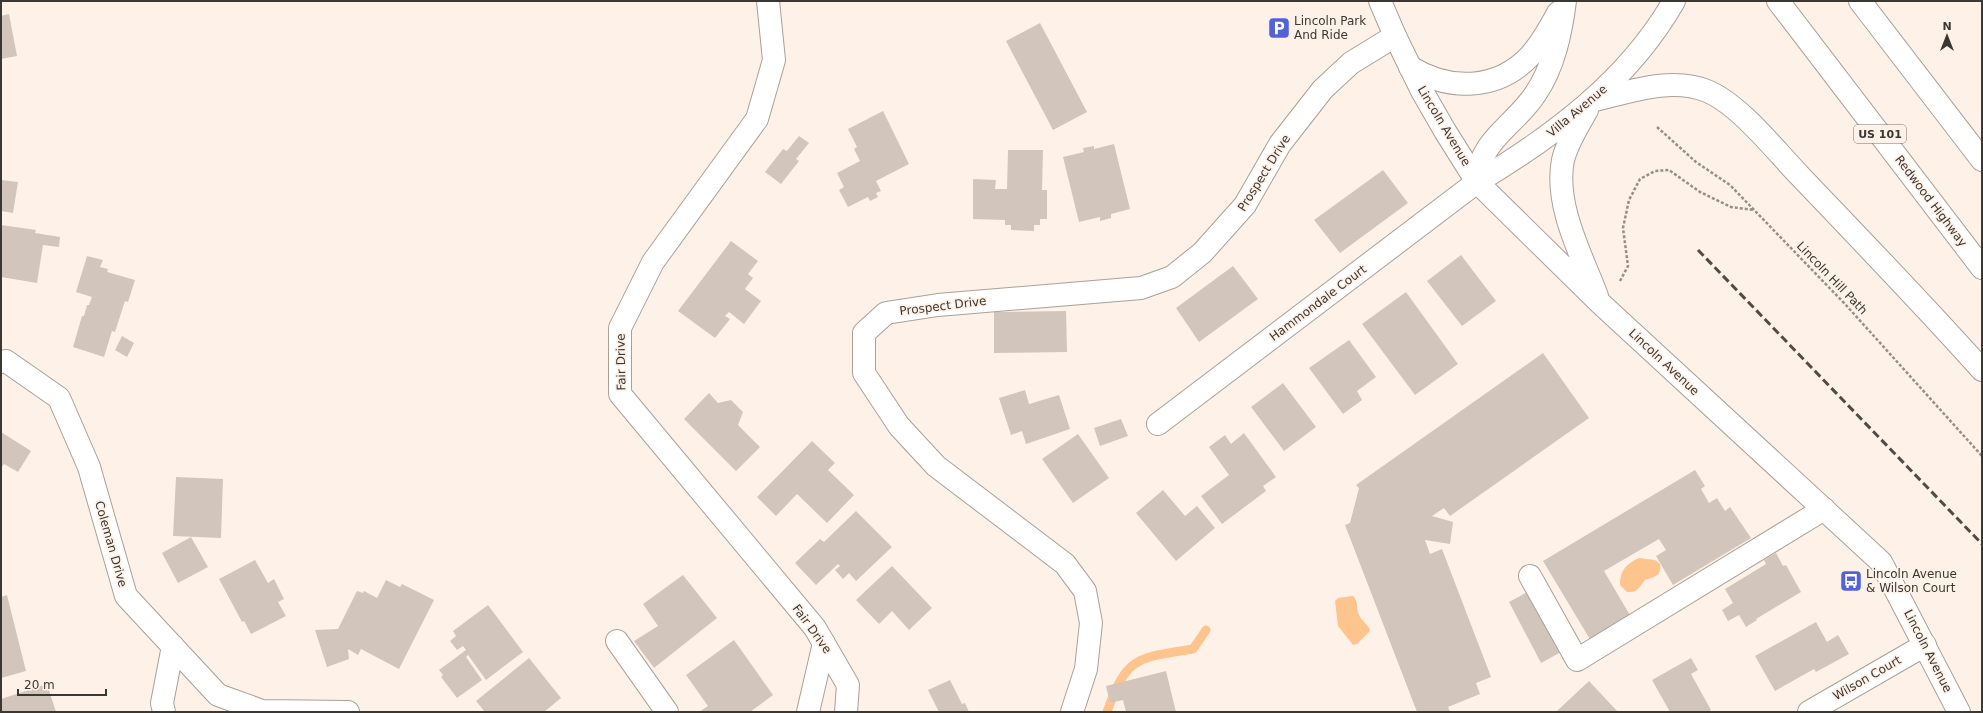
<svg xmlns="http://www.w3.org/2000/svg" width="1983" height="713" font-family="'DejaVu Sans',sans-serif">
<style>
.water{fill:#fec48d}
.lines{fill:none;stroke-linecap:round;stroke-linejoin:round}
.stream{stroke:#fec48d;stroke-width:9}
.building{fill:#d2c6bc}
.minor-casing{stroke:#aaa096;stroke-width:24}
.major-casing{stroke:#aaa096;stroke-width:24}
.highway-casing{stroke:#aaa096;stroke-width:24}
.path{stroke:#968e88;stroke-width:2.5;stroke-dasharray:3 2;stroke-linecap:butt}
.minor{stroke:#fff;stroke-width:22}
.major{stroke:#fff;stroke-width:22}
.highway{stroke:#fff;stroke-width:22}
.rail{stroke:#504b46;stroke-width:3;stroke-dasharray:8 4;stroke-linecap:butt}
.labels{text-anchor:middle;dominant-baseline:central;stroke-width:3.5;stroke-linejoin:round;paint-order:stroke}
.shield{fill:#fef2e8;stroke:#766f69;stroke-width:1}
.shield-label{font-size:11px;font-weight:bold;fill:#3b3733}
.poi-label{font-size:12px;fill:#3b3733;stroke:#fef2e8;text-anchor:start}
.street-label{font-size:12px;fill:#3b3733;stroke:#fef2e8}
</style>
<rect width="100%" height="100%" fill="#fef2e8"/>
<path class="water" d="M1639 558 1655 560 1660 564C1662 576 1654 577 1645 580 1639 587 1638 593 1627 592L1620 585C1620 570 1626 564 1639 558Z
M1353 596C1359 602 1356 608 1359 615 1361 621 1369 624 1370 631L1357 644 1353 645 1338 626 1335 601 1338 598Z"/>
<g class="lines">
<path class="stream" d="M1107 712C1127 655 1138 658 1193 649L1206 630"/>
</g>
<path class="building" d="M9 14 17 56 1 59V16Z
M1040 23 1087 112 1053 130 1006 41Z
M883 111 909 164 876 181 881 191 876 193 878 197 870 201 868 197 848 207 839 190 844 187 837 173 860 161 854 149 857 147 848 129Z
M799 136 809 143 796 159 799 161 781 184 765 172 783 149 787 151Z
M1114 144 1130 209 1111 214V218L1100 221V217L1079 222 1063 157 1084 152 1083 148 1094 146V149Z
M1008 150H1043L1042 190H1047V219H1040V225H1034V231L1011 230V225H1005V220L973 219V179L996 180 995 189H1007Z
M1383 170 1408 203 1340 253 1314 220Z
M1 180 18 182 13 213 1 211Z
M1 225 36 230 35 233 60 237 59 247 43 245 37 283 1 277Z
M731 241 758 261 748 274 753 278 745 289 761 301 744 324 729 312 725 316 730 319 715 338 678 311Z
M1461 255 1496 301 1462 326 1427 281Z
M87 256 103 260 100 267 108 269 107 272 135 280 128 302 125 301 115 332 112 331 104 357 73 347 82 316H84L87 305H89L92 297 76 292Z
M1233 266 1258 299 1199 342 1176 308Z
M1406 292 1458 364 1415 395 1362 324Z
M1066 311 1067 352 994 353V312Z
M122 336 134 343 127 357 115 350Z
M1349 340 1376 377 1357 391 1362 400 1343 414 1309 368Z
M1543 353 1589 418 1450 516 1444 508 1432 516 1453 522 1450 544 1425 540 1430 554 1442 549 1491 677 1476 683 1480 694 1448 707 1450 712H1417L1345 525 1350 523 1359 488 1356 485Z
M1283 383 1316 427 1284 451 1251 407Z
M1025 390 1029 404 1059 395 1070 429 1026 444 1022 431 1011 435 999 398Z
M709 393 718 403 731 400 743 412 738 425 760 447 736 471 684 419Z
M1121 419 1128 436 1100 446 1094 428Z
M1 432 31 451 18 472 4 464 1 468Z
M1244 433 1276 477 1263 486 1266 491 1222 524 1201 496 1229 475 1209 447 1225 435 1231 444Z
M1078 434 1109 478 1073 503 1042 459Z
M812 441 835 463 828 470 854 495 827 523 797 494 776 516 757 497Z
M1695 470 1705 486 1701 489 1709 503 1717 498 1725 511 1730 507 1751 538 1673 585 1656 556 1666 550 1659 539 1604 571 1631 617 1594 646 1543 561Z
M176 477 223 479 221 538 173 536Z
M1163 490 1185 516 1197 506 1215 528 1176 561 1136 513Z
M856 511 892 547 856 581 849 573 843 579 835 570 840 566 838 564 816 585 795 563 820 539 824 542Z
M191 537 208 567 178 583 162 553Z
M1776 553 1783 566 1786 565 1801 592 1756 619 1757 620 1746 627 1739 615 1728 621 1722 610 1733 603 1725 589 1766 564 1764 560Z
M255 560 268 583 274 579 284 599 278 602 286 616 251 634 244 621 242 622 219 579Z
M892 566 932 608 909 630 892 611 879 624 856 600Z
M683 575 717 618 654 668 634 641 658 626 643 604Z
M386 580 400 587 402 584 434 600 399 669 361 649 358 655 348 649 349 659 327 667 315 630 338 629 357 591 363 593 364 591 377 598Z
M1531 590 1563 651 1541 663 1509 602Z
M7 595 26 671 1 678V597Z
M488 605 523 652 486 680 468 655 466 657 482 680 457 698 441 677 443 675 439 670 466 650 463 646 457 650 450 641 456 636 453 631Z
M1816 622 1827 642 1838 635 1849 654 1816 672 1814 669 1775 691 1755 656Z
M734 640 773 695 750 712H699L708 706 686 675Z
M529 658 561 698 544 712H485L476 701Z
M1691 658 1698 670 1691 674 1711 710 1708 712H1670L1652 680Z
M1166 671 1176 712H1126L1123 700 1110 703 1106 686Z
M950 680 962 704 965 703 969 712H939L928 690Z
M1589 681 1618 712H1558L1557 711Z
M47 684 56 712H1V699Z"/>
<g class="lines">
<g class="minor-casing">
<path id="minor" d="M768 1 774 60 757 119 653 262 620 328V394L815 628 848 685 846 712
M1 362 6 361 59 398 89 467 126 596 218 695 262 711 348 712
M1158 424 1477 182
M1530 576 1577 660 1824 509
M617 641 667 712
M164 712 162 703 173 646
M808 712 824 643
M1072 712 1086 669 1091 623 1085 591 1065 564 936 466 899 426 864 373V333L886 313 938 305 1141 288 1172 277 1202 253 1245 205 1280 144 1323 89 1351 63 1395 36
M1809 712 1925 645"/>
</g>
<g class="major-casing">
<path id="major" d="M1380 1 1395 36 1422 91 1445 131 1477 182 1600 303 1881 562 1959 712
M1587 110C1578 126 1567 143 1563 160 1554 205 1582 256 1597 296
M1477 182C1554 136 1629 80 1674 1"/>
</g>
<g class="highway-casing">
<path id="highway" d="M1778 1 1982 268
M1860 1 1982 160
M1410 67C1449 91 1497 91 1530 56 1541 44 1550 28 1558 13
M1591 101C1627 93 1670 76 1707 91 1739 104 1775 150 1800 176 1861 240 1923 304 1982 370
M1477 182C1479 139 1515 126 1536 93 1554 66 1561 33 1565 1"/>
</g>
<path class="path" d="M1657 127 1696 162 1730 185 1845 304 1982 456
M1620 281 1628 266 1623 228 1629 200 1640 179 1655 171 1669 170 1700 192 1731 207 1754 210"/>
<use href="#minor" class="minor"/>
<use href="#major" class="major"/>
<use href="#highway" class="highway"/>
<path class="rail" d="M1698 250 1982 544"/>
</g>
<defs>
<g id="parking-square" transform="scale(1.15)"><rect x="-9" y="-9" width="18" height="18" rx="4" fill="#5462d8" stroke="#fef2e8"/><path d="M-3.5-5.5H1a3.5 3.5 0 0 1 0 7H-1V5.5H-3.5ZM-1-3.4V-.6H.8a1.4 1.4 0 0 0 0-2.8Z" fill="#fff"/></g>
<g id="bus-square" transform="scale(1.15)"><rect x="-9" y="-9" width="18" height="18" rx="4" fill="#5462d8" stroke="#fef2e8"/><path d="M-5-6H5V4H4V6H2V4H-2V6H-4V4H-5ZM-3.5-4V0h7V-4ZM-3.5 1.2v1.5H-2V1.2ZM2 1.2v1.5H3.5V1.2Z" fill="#fff"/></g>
</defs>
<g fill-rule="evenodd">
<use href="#parking-square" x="1279" y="28"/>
<use href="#bus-square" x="1851" y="581"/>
</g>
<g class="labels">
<rect class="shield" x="1854" y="125" width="52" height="18" rx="3"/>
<g class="shield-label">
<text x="1880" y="134">US 101</text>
</g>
<g class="poi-label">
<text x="1294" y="21">Lincoln Park<tspan x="1294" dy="14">And Ride</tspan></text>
<text x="1866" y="574">Lincoln Avenue<tspan x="1866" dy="14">&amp; Wilson Court</tspan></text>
</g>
<g class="street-label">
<text transform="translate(1577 111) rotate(-40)">Villa Avenue</text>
<text transform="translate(1444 126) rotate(59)">Lincoln Avenue</text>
<text transform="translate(1264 173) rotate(-58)">Prospect Drive</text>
<text transform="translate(1931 201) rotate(53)">Redwood Highway</text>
<text transform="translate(1832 278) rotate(46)">Lincoln Hill Path</text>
<text transform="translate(1318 303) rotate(-37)">Hammondale Court</text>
<text transform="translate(943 306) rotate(-7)">Prospect Drive</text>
<text transform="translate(621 362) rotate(-91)">Fair Drive</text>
<text transform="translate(1664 362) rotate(43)">Lincoln Avenue</text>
<text transform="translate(111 544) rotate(74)">Coleman Drive</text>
<text transform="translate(812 629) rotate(54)">Fair Drive</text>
<text transform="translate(1928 651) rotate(63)">Lincoln Avenue</text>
<text transform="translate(1867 678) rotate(-30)">Wilson Court</text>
</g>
</g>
<rect width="1983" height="713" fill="none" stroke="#3b3733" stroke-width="4"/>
<g transform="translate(1947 36)" stroke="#fef2e8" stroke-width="3" paint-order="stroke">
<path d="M0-3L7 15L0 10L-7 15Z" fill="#3b3733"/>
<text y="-6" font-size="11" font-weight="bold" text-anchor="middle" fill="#3b3733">N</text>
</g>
<path d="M18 689v6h88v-6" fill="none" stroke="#3b3733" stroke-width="2"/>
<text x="24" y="689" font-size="12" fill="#3b3733" stroke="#fef2e8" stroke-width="3" paint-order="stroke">20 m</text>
</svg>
